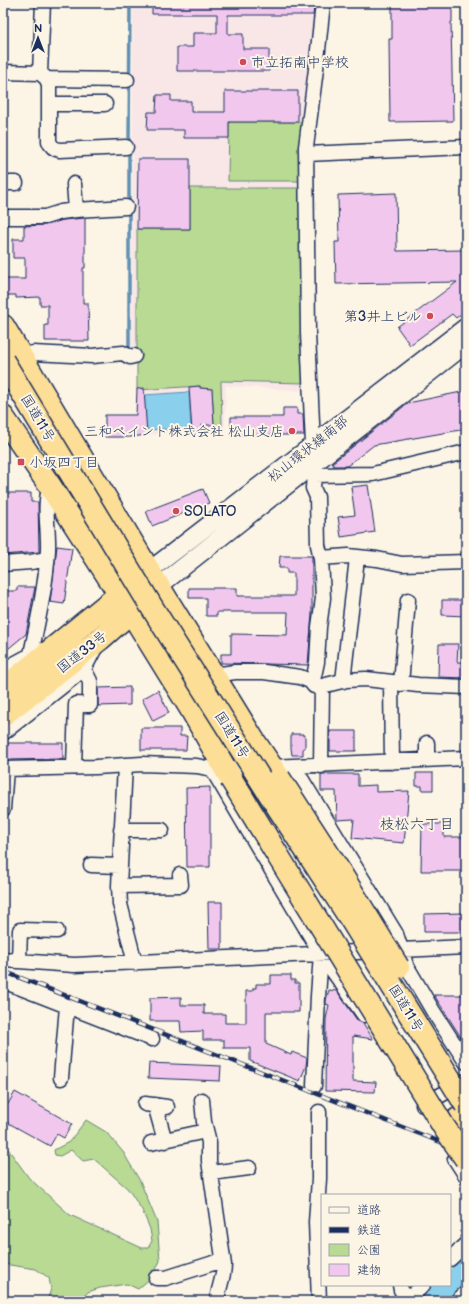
<svg xmlns="http://www.w3.org/2000/svg" width="469" height="1304" font-family="'Balsamiq Sans','Klee One',sans-serif">
<style>
.built{fill:#f9e7e8}
.green{fill:#b8da93;stroke:#6a8478}
.water{fill:#8acfeb;stroke:#5e8fb3}
.lines{fill:none;stroke-linecap:round;stroke-linejoin:round}
.stream{stroke:#5e8fb3;stroke-width:3.5}
.river{stroke:#8acfeb;stroke-width:22}
.building{fill:#f1c7ee;stroke:#1b2f5e}
.minor-casing{stroke:#1b2f5e;stroke-width:17}
.tertiary-casing{stroke:#1b2f5e;stroke-width:20}
.trunk-casing{stroke:#1b2f5e;stroke-width:25}
.minor{stroke:#fcf5e5;stroke-width:14}
.tertiary{stroke:#fcf5e5;stroke-width:17}
.trunk{stroke:#fdde96;stroke-width:22}
.rail-casing{stroke:#1b2f5e;stroke-width:4.5}
.rail{stroke:#fcf5e5;stroke-width:3;stroke-dasharray:9;stroke-linecap:butt}
.trunk-bridge-casing{stroke:#1b2f5e;stroke-width:25;stroke-linecap:butt}
.trunk-bridge{stroke:#fdde96;stroke-width:22}
.poi-dot{fill:#d1495b;stroke:#fcf5e5;stroke-width:1.5}
.labels{text-anchor:middle;dominant-baseline:central;stroke-width:4;stroke-linejoin:round;paint-order:stroke}
.poi-label{font-size:14px;fill:#1b2f5e;stroke:#fcf5e5;text-anchor:start}
.street-label{font-size:14px;fill:#1b2f5e;stroke:#fcf5e5}
.neighbourhood-label{font-size:15px;fill:#1b2f5e;stroke:#fcf5e5}
</style>
<rect width="100%" height="100%" fill="#fcf5e5"/>
<filter id="ink" filterUnits="userSpaceOnUse"><feTurbulence type="fractalNoise" baseFrequency=".025" numOctaves="2"/><feDisplacementMap in="SourceGraphic" scale="8" xChannelSelector="R" yChannelSelector="G"/><feConvolveMatrix kernelMatrix="1 2 1 2 8 2 1 2 1" color-interpolation-filters="sRGB"/></filter>
<g filter="url(#ink)">
<path class="built" d="M133 3H319L312 69 304 391 226 386 225 426 221 430 135 436 137 354 131 346Z"/>
<path class="green" d="M229 122H303L300 181H228Z
M190 188H300L303 383 221 381 222 425H214L212 389 200 388V386L137 390V229H190Z
M86 1120 106 1132 123 1152 140 1181 157 1222 160 1261 152 1277 138 1289 127 1284 100 1288 88 1292 79 1301H47L51 1289 49 1278 36 1269 3 1264V1142L29 1178 70 1215 142 1248H148L152 1241 150 1229 142 1210 128 1189 94 1159 83 1161 71 1150 60 1156 55 1155 54 1150 69 1142Z"/>
<path class="water" d="M189 392 191 428 146 430 144 395Z"/>
<g class="lines">
<path class="stream" d="M129 144 130 3
M129 150V204
M129 351V210"/>
<path class="river" d="M450 1284 466 1270
M432 1301 449 1285"/>
</g>
<path class="building" d="M152 3H314V8L313 15H228V34H243V49H269V71H177V47H193V33H217V14H152Z
M392 3H452V22H451L453 121 390 122 389 39H392Z
M225 91H298V122H229V138H184V130H147L148 112H156L157 95H171V101H191V112H225Z
M138 159H190V229H137Z
M396 193 397 251 466 250V310L456 318 452 314 410 345 397 327 457 282 336 284 335 242H339L338 195Z
M85 218V268H83V303H88L89 341H45V325H48V305H40V297L16 298V295H3V279H25V258H13V239H24V226L45 225 63 220Z
M200 386V388L212 389 214 425H202V431L192 432 189 387Z
M144 388 147 435 130 437H105V415H136L137 389Z
M466 391V429L374 445 347 466H334L332 463 408 403Z
M283 408H297V414H303L304 435H231V417H283Z
M368 485 375 532 341 537 338 517 355 515 351 487Z
M203 489 209 503 152 526 146 511Z
M3 493H31V502H38L39 552 3 555Z
M57 546 72 548 64 604 50 602Z
M280 556H312V613L308 665 221 663V654H231V634L287 635 288 612H217V616H206V598H189V588H237V596H294V573H287V568H279Z
M17 587H35L26 634 3 653V591H17Z
M442 600H466V616L442 615Z
M439 644H458L457 662H466V678L438 677Z
M130 687V705L98 706V688Z
M158 690 169 713 153 721 142 699Z
M141 728H180V736H187L186 750H141Z
M330 731H356V751H330Z
M291 734H303V736H305V748H303V755H292L291 748Z
M7 743H63V759L7 760Z
M416 773H433V790H422V786H416Z
M321 774H358V786L376 785V792L409 791 404 843 352 838 354 819 337 820 336 791H321Z
M210 787V867H187L186 788Z
M422 824H444V837H466V871H421Z
M208 902H222V949H209Z
M463 913V932H424V914Z
M271 975H291V980H295V983H299V1012H266V1044L291 1055 292 1052 307 1058 306 1066 300 1081 250 1061V1048H224V1040H203V1031L181 1032 180 1021H150V998L181 997V1005H204V1014H225V1023H246V991H253V988H256V984H271Z
M329 990 337 991 357 1020 363 1023 373 1039 353 1036V1081L376 1082 375 1092 325 1091 326 1019 329 1005 326 1004V1000Z
M434 995H466V1045Z
M149 1063 221 1066 220 1081 148 1078Z
M15 1092 72 1124 64 1138 57 1134 50 1146 3 1120V1101L8 1104Z"/>
<g class="lines">
<g class="minor-casing">
<path id="minor" d="M3 72 40 73 43 3
M40 73 47 79 49 85V141C51 147 54 149 60 150L126 147
M47 79 127 80
M49 104H105
M306 154 466 147
M3 183H16
M74 184 76 210
M3 217H45L61 212 76 210 126 207
M21 357 33 353 92 356 123 353 130 357 134 356
M313 445 308 333 306 147 316 69 323 3
M308 469 314 475 313 488 317 497 318 545 321 558 348 556 377 559 402 564 466 562
M314 475 373 474 466 452
M3 564 31 562 47 559
M31 654C38 620 46 585 48 550 49 528 43 506 50 486
M3 670 40 650
M214 675 235 672H264L300 677 310 681 314 686H322L346 680 366 679 418 685 466 687
M310 681 314 676 317 662 319 627 323 598 321 558
M343 681 357 558
M391 683 392 762
M401 684 408 600
M3 733 84 669 95 648
M427 743V760
M125 765 119 886 120 904 135 963
M321 766 322 686
M74 767 76 704 90 705V681L84 669
M294 767 396 934 406 965 433 1011 466 1062
M3 769 96 767 142 764 197 766 212 769H225L466 758
M212 769 321 954 364 1015
M3 809 6 769
M121 830H162
M91 865 119 866
M119 886 181 885 180 875
M5 960 74 965 466 947
M19 961 20 930 57 931
M3 981 152 1039
M61 1078 67 1006
M314 1086 318 996 321 954
M202 1100 204 1122 209 1142V1161L224 1265C224 1277 218 1289 217 1301
M145 1104 167 1107
M155 1105 165 1141
M423 1105 466 1081
M319 1112V1179L316 1222 319 1301
M151 1143 206 1131
M455 1159 466 1176
M211 1173 249 1168
M450 1259 466 1244
M156 1278H166L223 1260
M400 1285 401 1290 408 1300
M407 1301 423 1285
M457 1301 466 1293"/>
</g>
<g class="tertiary-casing">
<path id="tertiary" d="M149 571 466 327
M159 586 466 344"/>
</g>
<g class="trunk-casing">
<path id="trunk" d="M3 326 149 571 254 741 279 778
M3 417 50 486 131 612 191 709 231 779
M3 689 131 585
M3 715 100 639 142 602
M458 1119 466 1132"/>
</g>
<use href="#minor" class="minor"/>
<use href="#tertiary" class="tertiary"/>
<use href="#trunk" class="trunk"/>
<g class="rail-casing">
<path id="rail" d="M3 971 466 1152"/>
</g>
<use href="#rail" class="rail"/>
<g class="trunk-bridge-casing">
<path id="trunk-bridge" d="M3 361 153 609 279 809 352 921 466 1105
M279 778 338 869 398 967
M231 779 444 1127 466 1159"/>
</g>
<use href="#trunk-bridge" class="trunk-bridge"/>
</g>
</g>
<g class="poi-dot">
<circle cx="243" cy="62" r="4"/>
<circle cx="430" cy="316" r="4"/>
<circle cx="292" cy="431" r="4"/>
<rect x="17" y="458" width="8" height="8" rx="2"/>
<circle cx="176" cy="511" r="4"/>
</g>
<g class="labels">
<g class="poi-label">
<text x="251" y="62">市立拓南中学校</text>
<text x="422" y="316" text-anchor="end">第3井上ビル</text>
<text x="284" y="431" text-anchor="end">三和ペイント株式会社 松山支店</text>
<text x="29" y="462">小坂四丁目</text>
<text x="184" y="511">SOLATO</text>
</g>
<g class="street-label">
<text transform="translate(38 418) rotate(59)">国道11号</text>
<text transform="translate(308 449) rotate(-38)">松山環状線南部</text>
<text transform="translate(82 652) rotate(-38)">国道33号</text>
<text transform="translate(232 735) rotate(58)">国道11号</text>
<text transform="translate(406 1008) rotate(58)">国道11号</text>
</g>
<g class="neighbourhood-label">
<text x="417" y="824">枝松六丁目</text>
</g>
</g>
<rect width="469" height="1304" fill="none" stroke="#fcf5e5" stroke-width="16"/>
<rect x="8" y="8" width="453" height="1288" fill="none" stroke="#1b2f5e" stroke-width="1.5" filter="url(#ink)"/>
<rect x="321" y="1194" width="130" height="92" fill="#fcf5e5" stroke="#a2a6af"/>
<rect x="329" y="1207" width="20" height="6" fill="#fcf5e5" stroke="#a2a6af"/>
<text x="357" y="1214" font-size="12" fill="#1b2f5e">道路</text>
<rect x="329" y="1227" width="20" height="6" fill="#1b2f5e" stroke="#a2a6af"/>
<text x="357" y="1234" font-size="12" fill="#1b2f5e">鉄道</text>
<rect x="329" y="1244" width="20" height="12" fill="#b8da93" stroke="#a2a6af"/>
<text x="357" y="1254" font-size="12" fill="#1b2f5e">公園</text>
<rect x="329" y="1264" width="20" height="12" fill="#f1c7ee" stroke="#a2a6af"/>
<text x="357" y="1274" font-size="12" fill="#1b2f5e">建物</text>
<g transform="translate(38 38)" stroke="#fcf5e5" stroke-width="3" paint-order="stroke">
<path d="M0-3L7 15L0 10L-7 15Z" fill="#1b2f5e"/>
<text y="-6" font-size="11" font-weight="bold" text-anchor="middle" fill="#1b2f5e">N</text>
</g>
</svg>
